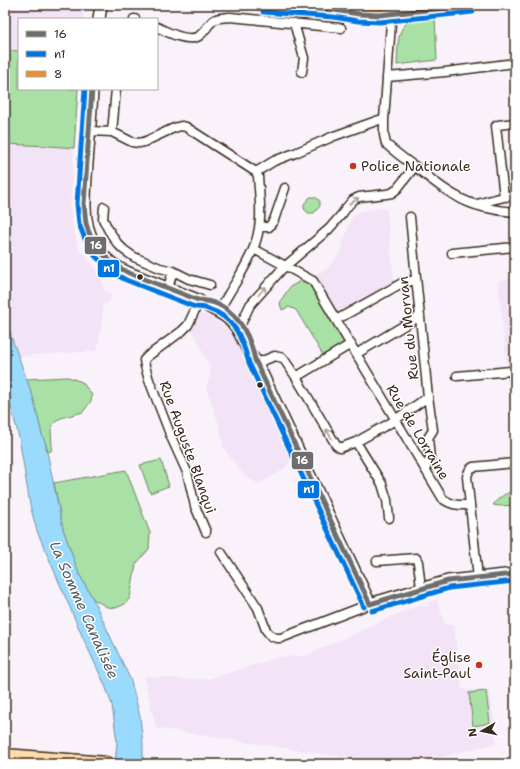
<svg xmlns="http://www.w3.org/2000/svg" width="520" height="769" font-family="'Shantell Sans',sans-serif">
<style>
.built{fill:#f2e3f6}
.green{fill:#a8e0a5;stroke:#728562}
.water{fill:#9adafc;stroke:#7494a3}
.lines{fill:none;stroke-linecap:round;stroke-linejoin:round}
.street-casing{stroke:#3b2a1e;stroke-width:11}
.secondary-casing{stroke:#3b2a1e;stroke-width:14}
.highway-casing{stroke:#3b2a1e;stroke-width:17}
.street{stroke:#fff;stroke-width:8}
.secondary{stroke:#fff;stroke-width:11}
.highway{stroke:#fddcac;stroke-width:14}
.bus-1-casing{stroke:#fff;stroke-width:8}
.bus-2-casing{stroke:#fff;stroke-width:8}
.bus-3-casing{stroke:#fff;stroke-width:8}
.bus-1{stroke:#6e6e6e;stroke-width:5}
.bus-2{stroke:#0174df;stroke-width:5}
.bus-3{stroke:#ea8f2c;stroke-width:5}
.oneway{stroke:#a79f9a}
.poi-dot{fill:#c8321e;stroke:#fff;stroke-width:1.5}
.bus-dot{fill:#3b2a1e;stroke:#fff;stroke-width:1.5}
.labels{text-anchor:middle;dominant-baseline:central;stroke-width:3;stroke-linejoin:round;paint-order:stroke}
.poi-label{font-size:14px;fill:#3b2a1e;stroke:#fff;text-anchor:start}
.street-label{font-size:14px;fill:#3b2a1e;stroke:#fff}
.water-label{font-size:15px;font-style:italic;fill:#585f61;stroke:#fff}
.line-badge{stroke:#fff;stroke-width:1.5}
.badge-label{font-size:11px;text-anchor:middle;font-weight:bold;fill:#fff}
</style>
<rect width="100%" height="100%" fill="#f9f2fb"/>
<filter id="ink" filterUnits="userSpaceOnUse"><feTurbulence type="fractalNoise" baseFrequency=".025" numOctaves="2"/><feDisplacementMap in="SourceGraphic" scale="8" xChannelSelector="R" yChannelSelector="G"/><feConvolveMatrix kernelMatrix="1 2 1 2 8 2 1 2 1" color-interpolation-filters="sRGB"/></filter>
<g filter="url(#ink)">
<path class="built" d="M5 5H84L83 19H19V51L5 50Z
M5 144 49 146 74 148 70 210 76 239 79 250 87 257 102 277 103 289 104 291 109 292 111 297 109 302 106 304 102 305 103 316 97 351 18 356 11 336 5 310Z
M384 208 387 210 394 282 338 316 313 274H317L327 269 343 249 342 246 351 219 360 211Z
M515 279V366L507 367 498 281Z
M201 314 211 317 234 335 273 414 293 459 283 470 259 484 244 475 224 449 220 428 206 386 210 378V369L198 341 191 329Z
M437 599 445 625H450L454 626 462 689 490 691 496 743 414 764H402L374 762 156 728 144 676 183 679H209L279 657 306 656 386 619 409 609 422 605 423 607 429 605 428 602Z"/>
<path class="green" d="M435 16 437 60 397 65C398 53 396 30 407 23 414 17 426 18 435 16Z
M5 50 19 51V89H78L74 148 49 146 5 144Z
M310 197H315L320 201V206L314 213H308L304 209V204Z
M302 280 311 284 345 343 324 357 296 310 289 307 282 310 280 304 281 300 290 287Z
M68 377 82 382 92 395 91 401 83 412 61 418 54 423 51 430 52 446 51 451 48 452 45 442 42 435 33 397 26 379Z
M161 460 169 486 150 493 140 465Z
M126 470 150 533 149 549 136 564 130 598 125 604 116 608 107 607 93 599 79 574 63 529 54 483Z
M515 491V505L501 506 493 505C499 497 505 493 515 491Z
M486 691 490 723 473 726 469 693Z"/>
<path class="water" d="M5 310 11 336 33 397 42 435 45 442 63 529 79 574 93 599 131 681 140 717 143 744V764H115L117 742 112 705 105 685 83 638 37 531 30 505 19 437 8 396 5 388Z"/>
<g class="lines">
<g class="street-casing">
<path id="street" d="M390 5 391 23 384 120V135L386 144C396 153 407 161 418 169 430 178 442 189 456 196 472 206 496 211 515 212
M134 19H135
M294 23 304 58 302 72
M157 27C167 32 188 43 199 36 205 32 208 24 214 20 219 17 225 18 230 17L341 28
M387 77 445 72 515 63
M89 131 112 132 132 142 139 143 144 142 174 128 181 126 186 127 256 172 258 176C259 193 262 211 259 228 256 248 246 265 236 282 230 291 225 301 218 311
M112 132 116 89
M256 172 274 161 295 153 334 136 379 120H384
M504 197 496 126 498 125 515 123
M477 204C491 201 500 196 515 196
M104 207 103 219 108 229 117 243 124 250 134 257 160 268 173 271 189 279 210 285
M260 227H269L274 220 285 188
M254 249 313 281 336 320
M452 253 515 247
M416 280 402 283 336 320 443 499C453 506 458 505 470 505
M168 288 173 271
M198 300 195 310 188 325 182 331 148 356 144 360 145 366 149 380 172 439 187 472 195 506 206 532
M241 324 250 305 282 269 329 229 342 214 346 208 353 200 359 197 386 194 392 193 397 189 415 166
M351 344 296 377 336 445 340 448 356 442 392 422 428 397 410 217
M356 354 420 316
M257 363 275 356 283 358 296 377
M457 376 511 371 513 373 515 388
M356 442 382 484 387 500 389 518
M425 469 430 459 428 438 433 430 428 397
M221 552 258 608 266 630 271 636 276 638H281L370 604
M377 561 416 558 418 562 421 588
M478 578 467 477C468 472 469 469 473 467L515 463"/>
</g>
<g class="secondary-casing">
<path id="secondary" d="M263 5 334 10H359L380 11 390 7 411 5
M99 19 101 5
M92 89C91 114 89 138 87 163 86 176 85 189 85 203 84 235 99 261 129 273L198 300C208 308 220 311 230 320 241 329 243 344 251 355 253 358 255 360 257 363L370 604 448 581 515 574"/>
</g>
<g class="highway-casing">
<path id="highway" d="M5 756 106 764"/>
</g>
<use href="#street" class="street"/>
<use href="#secondary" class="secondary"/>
<use href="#highway" class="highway"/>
<g class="bus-1-casing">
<path id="bus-1" d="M263 5 334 10 359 14 380 15 472 5
M92 89 84 204C85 210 85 217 86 223 91 246 109 263 129 273L198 300C232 301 249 330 255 360L370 604
M370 604 448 581 515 574"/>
</g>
<g class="bus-2-casing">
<path id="bus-2" d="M263 12 333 17 358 21 380 22 473 12
M85 89 77 204 79 224 85 239 95 256 115 274 126 280 195 307C200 307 204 307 208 309 235 317 242 338 249 363L364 607
M372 611 449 588 515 581"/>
</g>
<g class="bus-3-casing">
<path id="bus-3" d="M347 5 360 7 380 8 407 5"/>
</g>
<use href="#bus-1" class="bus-1"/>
<use href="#bus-2" class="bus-2"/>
<use href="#bus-3" class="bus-3"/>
</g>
<defs><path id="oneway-shaft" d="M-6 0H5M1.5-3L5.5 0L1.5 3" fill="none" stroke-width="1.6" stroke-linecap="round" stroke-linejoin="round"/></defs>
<g class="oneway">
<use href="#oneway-shaft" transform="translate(354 201) rotate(-35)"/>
<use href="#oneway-shaft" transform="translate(262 291) rotate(-48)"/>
<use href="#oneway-shaft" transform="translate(329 434) rotate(-121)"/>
</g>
</g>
<g class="poi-dot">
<circle cx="353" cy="166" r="4"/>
<circle cx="479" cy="665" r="4"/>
</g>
<g class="bus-dot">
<circle cx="140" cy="277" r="3.5"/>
<circle cx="260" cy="385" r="3.5"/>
</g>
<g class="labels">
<g class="poi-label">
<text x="361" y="166">Police Nationale</text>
<text x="471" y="657" text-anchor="end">Église<tspan x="471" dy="16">Saint-Paul</tspan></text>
</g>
<g class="street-label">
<text transform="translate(408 328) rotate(-96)">Rue du Morvan</text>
<text transform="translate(418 432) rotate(59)">Rue de Lorraine</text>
<text transform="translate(188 447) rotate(70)">Rue Auguste Blanqui</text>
</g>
<g class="water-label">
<text transform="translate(84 610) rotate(66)">La Somme Canalisée</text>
</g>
</g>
<g class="line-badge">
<rect x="84" y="236" width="23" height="19" rx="4" fill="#6e6e6e"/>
<rect x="97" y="259" width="23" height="19" rx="4" fill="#0174df"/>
<rect x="291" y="451" width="23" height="19" rx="4" fill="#6e6e6e"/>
<rect x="297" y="480" width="23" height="19" rx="4" fill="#0174df"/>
</g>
<g class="badge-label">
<text x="96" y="249">16</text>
<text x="109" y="272">n1</text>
<text x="302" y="464">16</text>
<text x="309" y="493">n1</text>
</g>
<rect width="520" height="769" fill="none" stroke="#fff" stroke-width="20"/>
<rect x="10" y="10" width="500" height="749" fill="none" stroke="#3b2a1e" stroke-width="1.5" filter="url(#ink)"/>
<rect x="18" y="18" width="140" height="72" fill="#ffffff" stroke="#b1aaa5"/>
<rect x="26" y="31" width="20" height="6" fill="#6e6e6e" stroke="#b1aaa5"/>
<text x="54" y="38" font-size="12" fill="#3b2a1e">16</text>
<rect x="26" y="51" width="20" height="6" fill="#0174df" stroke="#b1aaa5"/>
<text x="54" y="58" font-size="12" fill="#3b2a1e">n1</text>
<rect x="26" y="71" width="20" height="6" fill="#ea8f2c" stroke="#b1aaa5"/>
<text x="54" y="78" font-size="12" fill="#3b2a1e">8</text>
<g transform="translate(482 731) rotate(261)" stroke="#ffffff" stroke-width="3" paint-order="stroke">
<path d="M0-3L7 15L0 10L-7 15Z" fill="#3b2a1e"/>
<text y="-6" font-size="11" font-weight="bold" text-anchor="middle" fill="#3b2a1e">N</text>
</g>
</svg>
